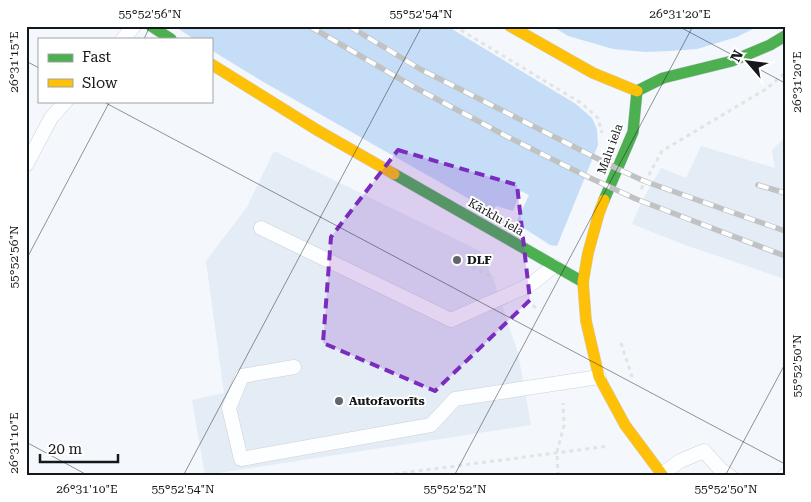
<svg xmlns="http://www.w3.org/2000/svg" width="811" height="502" font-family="'Roboto Serif',serif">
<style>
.built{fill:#e4ecf6}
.green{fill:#c6ddf8}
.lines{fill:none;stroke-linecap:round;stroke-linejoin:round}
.lane-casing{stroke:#ced0d4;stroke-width:15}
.fast-casing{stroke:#ced0d4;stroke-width:12}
.slow-casing{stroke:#ced0d4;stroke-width:12}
.path{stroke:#e2e3e4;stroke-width:3;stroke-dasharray:4 4;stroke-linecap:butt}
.lane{stroke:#fdfeff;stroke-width:14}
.fast{stroke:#4caf50;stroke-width:11}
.slow{stroke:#ffc107;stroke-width:11}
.rail-casing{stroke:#c1c2c3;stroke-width:5.5}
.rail{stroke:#fff;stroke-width:4;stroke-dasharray:11;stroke-linecap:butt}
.marked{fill:#7b2cbf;fill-opacity:0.2;stroke:#7b2cbf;stroke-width:4;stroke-dasharray:10 6;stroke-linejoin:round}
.ticks{fill:none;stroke:#15181a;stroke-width:1;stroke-opacity:0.45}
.poi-dot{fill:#636669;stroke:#fff;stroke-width:2}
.labels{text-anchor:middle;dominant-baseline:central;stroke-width:4;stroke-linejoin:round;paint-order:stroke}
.street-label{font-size:12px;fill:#15181a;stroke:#fff}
.poi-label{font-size:12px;font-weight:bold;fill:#15181a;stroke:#fff;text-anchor:start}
.neatline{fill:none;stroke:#15181a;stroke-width:2}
.ticks-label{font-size:12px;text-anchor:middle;fill:#15181a}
</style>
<rect width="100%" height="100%" fill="#f4f7fc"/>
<path class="built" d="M785 137V279L685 245 632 224 642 201 661 168 686 178 701 146 775 168 772 150Z
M274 151 480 251 493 278 518 353 531 425 205 475 192 400 224 393 206 261 247 207Z"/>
<path class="green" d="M174 26H447L576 104 592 118 597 129 598 145 557 246 550 245 516 223 529 195 521 191 513 211 496 206 492 212 260 80 211 50V39H194Z
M552 26H759L737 37 697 49 670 51 645 52 613 49 568 36Z"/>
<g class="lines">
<g class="lane-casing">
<path id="lane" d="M123 39 134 26
M26 165 51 118 66 101
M261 228 451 320 519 290 534 282 554 266
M294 367 242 376 229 408 241 459 431 425 455 399 599 377
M662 474 680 461 704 451 721 470 730 476
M784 476 785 475"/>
</g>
<g class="fast-casing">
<path id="fast" d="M151 26 171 39
M394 174 583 282
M604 200 633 132 637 91 663 78 732 61 770 45 785 36"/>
</g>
<g class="slow-casing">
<path id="slow" d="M510 26 593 73 637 91
M211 64 317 130 394 174
M604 200 599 213 588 253 583 282 586 321 599 377 625 425 663 476"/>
</g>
<path class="path" d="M454 26 581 103 598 118 602 133
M641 189 662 151 766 89 785 73
M472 267 494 278
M533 305 538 310
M621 343 632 377
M379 476 609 446
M558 476 557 452 564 425 563 403"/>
<use href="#lane" class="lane"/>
<use href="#fast" class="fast"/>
<use href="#slow" class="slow"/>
<g class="rail-casing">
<path id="rail" d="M309 26 414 87 508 137 588 177 636 199 785 256
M349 26 420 69 618 169 644 181 785 231
M758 185 785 193"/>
</g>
<use href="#rail" class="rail"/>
</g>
<path class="marked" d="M398 150 517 185 530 300 435 391 323 343 331 237Z"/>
<path class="ticks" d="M678 26 785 83M144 39 150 26M26 61 39 68M102 101 785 464M26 260 110 101M26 442 89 476M183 476 422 26M454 476 693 26M725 476 785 364"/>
<g class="poi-dot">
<circle cx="457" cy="260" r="5"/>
<circle cx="339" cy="401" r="5"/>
</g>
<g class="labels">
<g class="street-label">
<text transform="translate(610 149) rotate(-70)">Malu iela</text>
<text transform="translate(496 217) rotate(30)">Kārklu iela</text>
</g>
<g class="poi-label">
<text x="467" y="260">DLF</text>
<text x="349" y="401">Autofavorīts</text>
</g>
</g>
<rect width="811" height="502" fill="none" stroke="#ffffff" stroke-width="55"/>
<rect x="38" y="38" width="175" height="65" fill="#ffffff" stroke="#a1a3a3"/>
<rect x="48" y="54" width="25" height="8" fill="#4caf50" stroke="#a1a3a3"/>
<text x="82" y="62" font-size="15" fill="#15181a">Fast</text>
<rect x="48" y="79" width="25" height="8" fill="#ffc107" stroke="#a1a3a3"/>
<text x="82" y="88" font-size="15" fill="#15181a">Slow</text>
<g transform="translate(748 62) rotate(298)" stroke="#ffffff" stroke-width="4" paint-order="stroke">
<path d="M0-4L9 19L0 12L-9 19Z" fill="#15181a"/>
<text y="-8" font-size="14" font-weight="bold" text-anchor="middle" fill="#15181a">N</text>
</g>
<path d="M40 454v8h78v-8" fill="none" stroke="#15181a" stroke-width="2.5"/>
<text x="48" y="454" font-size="15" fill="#15181a" stroke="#ffffff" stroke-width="4" paint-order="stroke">20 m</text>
<rect x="28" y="28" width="756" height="446" class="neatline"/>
<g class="ticks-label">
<text x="150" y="18">55°52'56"N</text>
<text x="421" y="18">55°52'54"N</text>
<text x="680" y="18">26°31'20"E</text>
<text transform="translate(14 62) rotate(-90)" y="4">26°31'15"E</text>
<text transform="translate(797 82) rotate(-90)" y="4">26°31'20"E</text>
<text transform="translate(14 257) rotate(-90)" y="4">55°52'56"N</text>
<text transform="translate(797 366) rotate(-90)" y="4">55°52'50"N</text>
<text transform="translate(14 443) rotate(-90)" y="4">26°31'10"E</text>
<text x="87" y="493">26°31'10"E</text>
<text x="183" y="493">55°52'54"N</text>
<text x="455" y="493">55°52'52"N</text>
<text x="726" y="493">55°52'50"N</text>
</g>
</svg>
